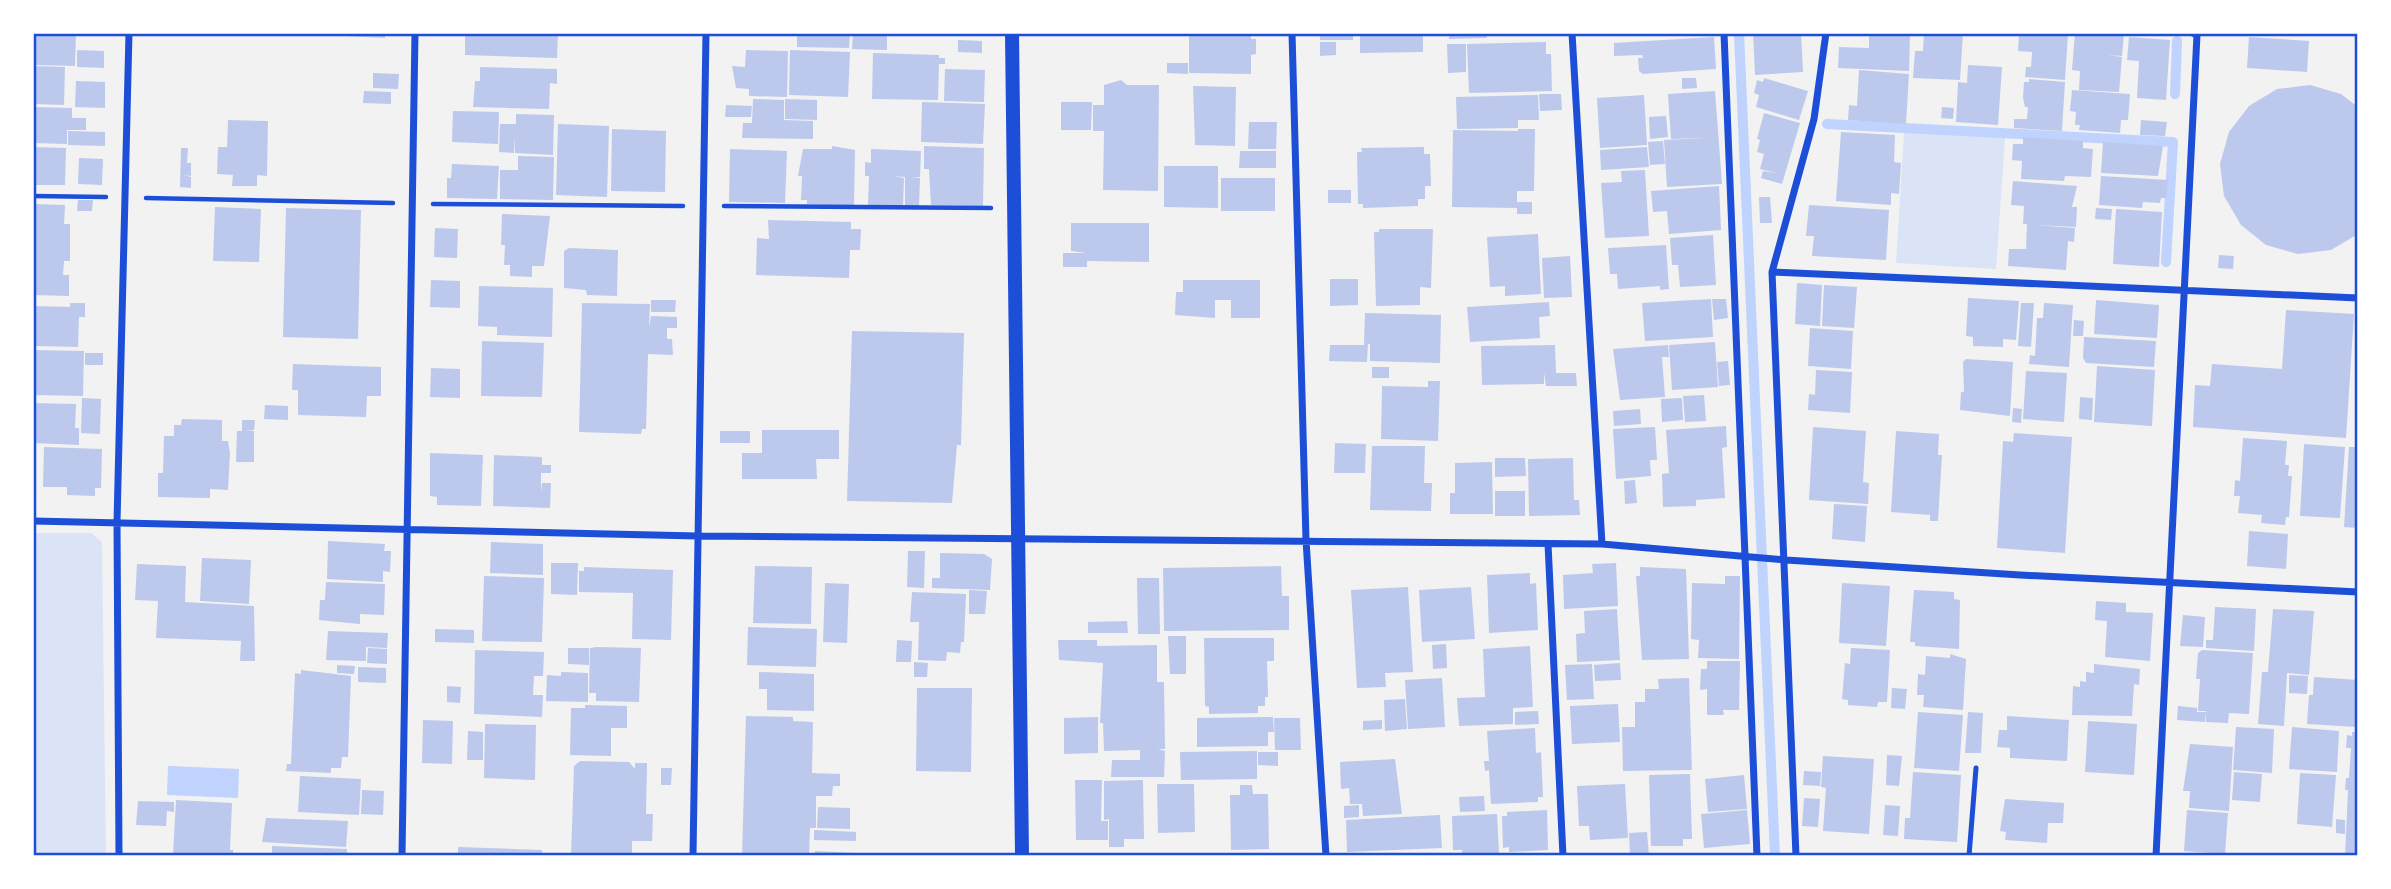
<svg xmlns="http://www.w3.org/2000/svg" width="2391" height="889" font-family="Overpass,sans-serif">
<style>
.green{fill:#dbe4f7}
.water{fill:#bfd3fe}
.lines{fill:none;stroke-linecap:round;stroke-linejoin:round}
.stream{stroke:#bfd3fe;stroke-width:10}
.building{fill:#bdc9ec}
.path{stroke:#1d4ed8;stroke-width:4.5}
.service{stroke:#1d4ed8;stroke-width:5}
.minor{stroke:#1d4ed8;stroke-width:7}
.secondary{stroke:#1d4ed8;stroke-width:14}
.neatline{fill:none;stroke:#1d4ed8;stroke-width:2.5}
</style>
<rect width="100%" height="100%" fill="#f2f2f2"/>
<path class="green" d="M1904 132 2005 138 1996 269 1896 263Z
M33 533H91L102 542 106 856H33Z"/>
<path class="water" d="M168 766 239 769 238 798 167 795Z"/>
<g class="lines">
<path class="stream" d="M1739 33 1775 856
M2175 94 2177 41
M1827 124 2173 142 2166 262"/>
</g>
<path class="building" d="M33 33H76L75 66 33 65Z
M283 33H385V38Z
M465 33H558L557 58 465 55Z
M797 33H850L849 48 797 47Z
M853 33H887V50L852 49Z
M1189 33H1251V39H1256V54L1251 55V74L1189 73Z
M1320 33H1353V40H1320Z
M1360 33H1423V52L1360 53Z
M1449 33H1486L1487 38 1449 39Z
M1753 33H1801L1803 72 1755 75Z
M1869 33H1910L1909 71 1838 68 1839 47 1869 48Z
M1924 33H1963L1960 80 1913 78 1915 51H1923Z
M2019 33H2068L2065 80 2025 77 2026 67H2031L2032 52 2018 51Z
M2075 33H2124L2122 56 2108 55 2122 57 2119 92 2079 90 2080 71 2072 70Z
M1714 37 1716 69 1643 74 1639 71 1638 58H1643L1642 55 1614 56V43Z
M2129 37 2170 40 2166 100 2137 98 2139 61 2127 60Z
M2249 37 2309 41 2307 72 2247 68Z
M958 40 982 41V53L958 52Z
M1320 42H1336V55L1320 56Z
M1546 42V54H1551L1552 91 1469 93 1467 44Z
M1447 44H1466V72L1448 73Z
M77 50 104 51V68L77 67Z
M746 50 788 51 787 97 749 96V89L736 88 732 66 745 67Z
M790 50 850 52 848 97 789 95Z
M873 53 939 55V58H945V64H939L938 100 872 99Z
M1167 63H1188V74L1167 73Z
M1968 65 2002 67 1998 125 1956 122 1958 82 1967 83Z
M33 66 65 67 64 105 33 104Z
M480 67 557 69V84L550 83 549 109 473 107 475 81H480Z
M945 69 985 70 984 102 944 101Z
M1859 70 1909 74 1906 124 1848 120 1849 105 1857 106Z
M373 73 399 74 398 89 373 88Z
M1682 78H1696L1697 88 1682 89Z
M1764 78 1808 91 1799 120 1756 107 1759 95 1754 93 1757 80 1763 82Z
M2029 79 2065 82 2062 131 2014 128V119H2027L2028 107H2025L2023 98 2024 82H2029Z
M1121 80 1127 85H1159L1158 191 1103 190 1104 131H1093V105H1104V85Z
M76 81 105 82V108L75 107Z
M2310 85 2341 94 2358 107V234L2331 250 2298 254 2266 245 2241 225 2224 196 2220 164 2229 132 2249 106 2277 89Z
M1193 86 1236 87 1235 146 1195 145Z
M2072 90 2130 94 2128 120H2121L2120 133 2079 130 2080 125H2075L2076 112 2070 111Z
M364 91 391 92V104L363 103Z
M1715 91 1722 184 1667 187 1664 140 1704 138 1671 139 1668 94Z
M1539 94H1561L1562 110 1540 111Z
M1538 95 1539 120H1518V128L1457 129 1456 97Z
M1644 95 1647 145 1600 148 1597 98Z
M753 99 784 100V120L813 121V139L742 138 743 123H752Z
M785 99 817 100V120L785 119Z
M922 102 985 104 983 144 921 142Z
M1061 102H1092L1091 130H1061Z
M726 105 752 106 751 117H725Z
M33 107 72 108V118H86V130H67V144L33 143Z
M1942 107 1954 108 1953 119 1941 118Z
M453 111 499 112 498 144 452 142Z
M1764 113 1800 123 1782 184 1761 178 1763 171 1776 173 1760 169 1764 154 1757 152 1760 140 1757 139Z
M516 114 554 115 553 155 515 153V137L514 153 499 152 500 124H516Z
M1666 116 1668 137 1650 139 1649 117Z
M228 120 268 121 267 176 257 175V186H232L233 175 217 174 218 147H227Z
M2141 120 2167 122 2165 136 2140 135Z
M1249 122H1277L1276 149H1248Z
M558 124 609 126 607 197 556 195Z
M612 129 666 131 665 192 611 191Z
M1518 129H1535L1534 191H1517V202H1532V214H1517V208L1452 207 1453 130 1518 131Z
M68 131 105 132V146L68 145Z
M1841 132 1895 135 1894 162 1901 163 1899 194 1891 193V205L1836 201Z
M2023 137 2083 141V148L2093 149 2091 177 2065 176 2064 181 2021 179 2022 161 2012 160 2013 144H2023Z
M1663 141 1665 164 1650 165 1648 142Z
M2103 142 2163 146 2158 176 2101 173Z
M832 146 855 150 854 206 807 204V200H801L802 176H798L803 149H832Z
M924 146 984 148 983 206 931 205 929 169H924Z
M33 147 66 148 65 185H33Z
M1424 147V154H1430L1431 186H1425V199H1418V206L1363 208V204H1358L1357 152H1362L1361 148Z
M1647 147 1649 167 1601 170 1600 150Z
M181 148H188L187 163H191V176L183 175 191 177V188L180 187Z
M730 149 787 151 785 203 729 202Z
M871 149 921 151 920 177H912L920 178 919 206H905V177L893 176 904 178 903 207 868 205 869 176H865V162L871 163Z
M1240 151H1276V168H1239Z
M518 156 554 157 553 200 500 199V170H518Z
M79 158 103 159 102 185 78 184Z
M452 164 499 166 497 199 447 198V178H451Z
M1164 166H1218V208L1164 207Z
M1645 170 1649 236 1605 238 1601 183 1622 182 1621 171Z
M2101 176 2168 180 2166 198H2161L2160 203 2143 202 2142 208 2099 205Z
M1221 178H1275V211H1221Z
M2013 181 2077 186 2072 207H2077L2076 227 2034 225 2075 228 2074 242 2068 241 2066 270 2008 266 2009 249H2026L2027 224H2023L2024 206 2011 205Z
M1719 186 1721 230 1669 234 1667 211 1653 212 1651 191Z
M1328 190H1351V203H1328Z
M1759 197H1770L1772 223H1760Z
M78 200H93L92 211H77Z
M33 204 65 205 64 224H70V261H64L63 275H69V296L33 295Z
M1809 205 1889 210 1886 260 1812 256 1814 236H1806Z
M215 207 261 209 259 262 213 261Z
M286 208 361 210 358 339 283 337Z
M2096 208 2112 209 2111 220 2095 219Z
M2116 209 2162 212 2159 267 2113 264Z
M502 214 550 216 544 266H532V277L510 276V265H504L505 245H501Z
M768 220 851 222V229H861L860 250H850L849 278 756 275 757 238 769 239Z
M1071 223H1149V262L1087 261V267H1063V253H1087L1071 251Z
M435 228 458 229 457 258 434 257Z
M1379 229H1433L1431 288 1420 287V305L1376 306 1374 232H1379Z
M1538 234 1541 294 1505 296V286L1490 287 1487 237Z
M1713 235 1716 285 1680 287 1678 265H1672L1670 238Z
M1666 245 1669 289 1660 290V286L1618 289 1617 274H1610L1608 248Z
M569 248 618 250 617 296 587 295 586 290 564 288V251Z
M2219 255 2234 256 2233 269 2218 268Z
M1570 256 1572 297 1544 298 1542 258Z
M1330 279H1358V305L1330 306Z
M431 280 460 281V308L430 307Z
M1183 280H1260V318H1231V300H1215V318L1175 315 1176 292H1183Z
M1797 283 1822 285 1820 326 1795 324Z
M1824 285 1857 287 1854 328 1822 326Z
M479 286 553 288 552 337 497 335V327L478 326Z
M1968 298 2019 301 2016 340 2003 339V347L1973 346V337L1966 336Z
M1711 299 1713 337 1645 341 1642 303Z
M1712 299H1726L1728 318 1714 320Z
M651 300H676L675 312H651Z
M2096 300 2159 305 2157 338 2094 334Z
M1549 302 1550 316 1539 317 1540 338 1470 342 1467 307Z
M70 303H85V317H79L78 347 33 346V306L70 307Z
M582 303 650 304 649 327 651 316 677 317V328H667V339H672L673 355 648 354 646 429H642L641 434 579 432Z
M2021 303H2034L2031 347 2018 346Z
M2044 303 2073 305 2069 367 2029 364 2030 355 2035 356 2037 318H2043Z
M2286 310 2354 314 2346 438 2193 427 2195 385 2210 386 2212 364 2282 369Z
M1365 313 1441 315 1440 363 1370 361V344H1368L1367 362 1329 361 1330 345H1364Z
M2074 320 2084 321 2083 336H2073Z
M1810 328 1853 331 1851 369 1808 366Z
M852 331 964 333 961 445H957L952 503 847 501Z
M2084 337 2156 341 2154 367 2086 363 2083 358Z
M482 341 544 343 542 397 481 396Z
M1715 342 1718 387 1672 390 1669 345Z
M1555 345 1556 373H1576L1577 386H1546L1544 373V384L1482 385 1481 346Z
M1668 345 1669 357H1662L1665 397 1620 400 1613 349Z
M33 350 84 351 83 396 33 395Z
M85 353H103V365H85Z
M1966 359 2013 362 2010 416 1960 410 1961 392H1964L1963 362Z
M1728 361 1730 385 1719 386 1717 362Z
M293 364 381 367V396H367L366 417 298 415V390H292Z
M2097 366 2155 370 2152 426 2094 422Z
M1372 367H1389V378H1372Z
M431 368 460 369V398L430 397Z
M1816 370 1852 372 1850 413 1808 410 1809 394 1815 395Z
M2026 371 2067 373 2064 422 2023 419Z
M1428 381H1440L1438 441 1381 439 1382 386 1428 387Z
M1704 395 1706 421 1685 422 1683 396Z
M2080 397 2093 398 2092 420 2079 419Z
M82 398 101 399 100 434 81 433Z
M1682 398 1683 420 1662 422 1661 399Z
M33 403 76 404 75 428H79V445L33 443Z
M265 405 288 406V420L264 419Z
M2013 408 2022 409 2021 423 2012 422Z
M1640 409 1641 424 1614 426 1613 411Z
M182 419 222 420V441H228L230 453 228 490 210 489V498L158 497V473H163L164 436H174V425H181Z
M242 420H255L254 430 246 431H254V462H236L237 431H242Z
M1726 426 1727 447 1722 448 1725 498 1696 500V506L1663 507 1662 474 1669 473 1666 430Z
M1655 427 1657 460H1650L1651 476 1616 479 1613 429Z
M1813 427 1866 431 1863 482 1869 483 1868 504 1809 500Z
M762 430H839V459H816L817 479H742V453H762Z
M720 431H750V443H720Z
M1896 431 1939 434 1938 455H1942L1938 521H1930V515L1891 512Z
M2014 433 2072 437 2065 553 1997 548 2003 441 2013 442Z
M2243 438 2287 441 2285 465H2289L2288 476H2292L2289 517H2286L2285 525 2261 523 2262 515 2238 513 2240 496H2234L2235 480 2240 481Z
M1335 443 1366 444 1365 473H1334Z
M2304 444 2345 447 2340 518 2300 516Z
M1372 446H1425L1424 483H1432L1431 511 1370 510Z
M44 447 102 449 101 488H95V496L67 495V487H43Z
M2349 447H2358V528L2344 527Z
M430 453 483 455 481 506 437 505V497L430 496Z
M494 455 542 457V465H551V473H541V492L542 483H551L550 508 493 506Z
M1495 458H1525L1526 476 1495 477Z
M1573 458 1574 500H1579L1580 515 1529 516 1528 459Z
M1492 462 1493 514H1450V493H1455V463Z
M1635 480 1637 503 1625 504 1624 481Z
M1495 491H1525V516H1495Z
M1834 504 1867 506 1865 542 1832 539Z
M2249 531 2288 534 2286 569 2247 566Z
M328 541 385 544 384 551H391L390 572 383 571V582L327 579Z
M491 542 543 544V575L490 573Z
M908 551H925L924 588 907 587Z
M940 553 984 554 992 559 990 590 932 588V578H940Z
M202 558 251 560 249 604 200 601Z
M551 563H578L577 595 551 594Z
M1616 563 1618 606 1564 609 1563 575 1593 573 1592 564Z
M137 564 186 566 185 602 254 606 255 661H240L241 641 156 638 158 601 135 600Z
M755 566 812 567 811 624 753 623Z
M1281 566 1282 596H1289V630L1164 631 1163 568Z
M584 567 673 570 671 640 632 639 633 593 579 592V571H584Z
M1640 567 1686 569 1689 659 1642 660 1636 576H1640Z
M1530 573V584L1536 583 1538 630 1489 633 1487 575Z
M484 576 544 578 542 642 482 641Z
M1725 576H1740L1739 659 1698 658 1699 640 1691 639 1692 583 1725 584Z
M1137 578H1159L1160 634H1138Z
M326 582 385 584 384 615 360 614V624L319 620 320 600H325Z
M825 583 849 584 847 643 823 642Z
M1842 583 1890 586 1886 646 1839 643Z
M1408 587 1413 672 1385 673 1386 687 1357 688 1351 590Z
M1471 587 1475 639 1422 642 1419 590Z
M969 590 987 591 985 614H969Z
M1914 590 1954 592V599L1960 600 1959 649 1915 646V642H1910Z
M912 592 966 594 964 642H961L960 653 947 652 946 661 918 660 919 622H910Z
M2096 601 2126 603V612L2153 613 2150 661 2105 657 2107 621 2095 620Z
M2215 607 2256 609 2254 651 2206 648V640H2213Z
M1617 609 1620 660 1577 662 1576 634 1585 633 1584 611Z
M2273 609 2314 611 2309 675 2287 673 2284 726 2258 724 2262 672H2268Z
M2183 615 2205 617 2203 647 2180 646Z
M1127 621 1128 633H1088V622Z
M748 627 817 629 816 667 747 665Z
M435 629 474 630V643L435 642Z
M328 631 388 633 387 648 366 647V661L326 660Z
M1168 636H1186V674H1170Z
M1204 638H1274V661H1267L1268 697H1265V706H1258V713L1209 714V707L1205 706Z
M897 640 912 641 911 662H896Z
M1058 640H1097V646L1157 645V682H1164L1165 749H1158L1165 751 1164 777H1111L1112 760H1140V750L1104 751 1103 723H1100L1103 663 1059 660Z
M1446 644 1447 668 1433 669 1432 645Z
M1530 646 1533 707 1513 708V724L1459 726 1457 698 1485 697 1483 649Z
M597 647 641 648 639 702 596 701V693H589L590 648Z
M368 648 387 649V664L367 663Z
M568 648H589V665L568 664Z
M1851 648 1890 650 1887 702H1878L1877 707 1848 705V700L1842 699 1845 663 1850 664Z
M475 650 544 652 543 676H534L533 695H543L542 717 474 714Z
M2202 650 2253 653 2249 714 2229 713 2228 723 2206 722V711H2198L2200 679H2196L2198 653Z
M1950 654 1966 659 1963 710 1923 707 1924 695H1917L1918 674 1925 675 1926 656 1950 658Z
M1707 661H1740L1739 710H1723L1724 715H1707V689L1700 690 1701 669H1707Z
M914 662 928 663 927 677H914Z
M1620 663 1621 680 1595 681 1594 665Z
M1592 664 1594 699 1567 700 1565 665Z
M2094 664 2140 669 2139 685 2134 684 2132 716 2072 715 2073 686 2080 687V681L2086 682V672L2094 673Z
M337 665 355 666 354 674 337 673Z
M358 667 386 668V683L358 682Z
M301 670 351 676 348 757H342L341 768H331V773L286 771 287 764H291L295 673 301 674Z
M561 672 588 673V702L546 701 547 675 561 676Z
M759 672 814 674V711L767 710V689H759Z
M2289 675 2308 676 2307 694 2289 693Z
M2314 677 2358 680 2357 727 2307 724 2309 695H2313Z
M1442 678 1445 727 1408 729 1405 680Z
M1689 678 1692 770 1623 771 1622 727H1635V702H1645V689H1659L1658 679Z
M447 686 461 687 460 703 447 702Z
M917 688H972L971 772 916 771Z
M1892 688 1907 689 1905 709 1891 708Z
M1405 699 1407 729 1385 731 1384 700Z
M1618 704 1620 742 1572 744 1570 706Z
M585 705 627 706V728H611V756L570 755 571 708H585Z
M2178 706 2197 708V712H2206L2205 722 2177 720Z
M1538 711 1539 724 1515 725V712Z
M1918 712 1963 715 1959 771 1914 768Z
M1968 712 1983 713 1981 753H1965Z
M746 716 793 717V721L813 722 812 773 840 774V786H833L832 796H816V828H810L809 856H742Z
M2007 716 2069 720 2067 761 2010 758V748L1997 747 1999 730H2007Z
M1098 717V753L1064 754V718Z
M1273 717 1274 732H1268V746L1197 747V718Z
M1274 718H1300L1301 750H1275Z
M423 720 453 721 452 764 422 763Z
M1382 720V729L1363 730V721Z
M2088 721 2137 724 2134 775 2085 772Z
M485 724 536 725 535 780 484 778Z
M2236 727 2274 729 2272 773 2233 770Z
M2292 727 2339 731 2337 772 2289 769Z
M1535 728 1536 753 1541 752 1543 797H1538V802L1491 804 1489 770 1485 771 1484 761H1489L1487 731Z
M468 731 483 732V760H467Z
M2352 732H2358V856H2345L2348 790H2345L2346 778H2349L2351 748H2346L2347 735 2352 736Z
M2190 744 2233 747 2229 811 2189 808 2190 791H2183Z
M1257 751V779L1181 780 1180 752Z
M1258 752H1278V766L1258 765Z
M1887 755 1902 756 1899 786 1886 785Z
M1823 756 1874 759 1869 834 1823 831 1826 788 1821 787Z
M1395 759 1402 814 1363 816 1362 804H1350L1349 788 1341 789 1340 762Z
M580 761 629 762 635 769V763H647L646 814H653L652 841H632V856H571L574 766Z
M661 768H672L671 785H661Z
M1804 771 1821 772 1820 786 1803 785Z
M1913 772 1961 775 1957 842 1904 839 1905 818H1910Z
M2234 772 2262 774 2260 802 2232 800Z
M2300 773 2336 775 2332 827 2297 824Z
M1690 774 1692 839H1683V846H1651L1649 775Z
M1744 775 1747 809 1708 812 1705 779Z
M300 776 361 779 359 815 298 812Z
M1075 780H1102L1101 821H1108V840H1076Z
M1143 780 1144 839H1124V847H1109V819L1104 820V781Z
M1157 784H1194L1195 832 1158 833Z
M1625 784 1628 838 1590 840 1589 826H1579L1577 786Z
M1240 785H1252L1253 794H1268L1269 849 1231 850 1230 795H1240Z
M362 790 384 791 383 815 361 814Z
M1484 796 1485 811 1460 812 1459 797Z
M1804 798 1820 799 1818 827 1802 826Z
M2005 799 2064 803 2063 823H2048L2047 843 2005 840 2006 832 2000 831Z
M176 800 232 803 230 850H233V856L173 855Z
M138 801 174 802V812L167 811 166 826 136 825Z
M1359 805V817L1344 818V806Z
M1885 805 1900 806 1898 836 1883 835Z
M818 807 850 808V829L817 828Z
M1547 810 1548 850 1509 852V847L1503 848 1502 816H1507V812Z
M1747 810 1750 844 1704 848 1701 814Z
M2187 810 2228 813 2225 854 2184 851Z
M1497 814 1499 853 1462 855V850H1453L1452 816Z
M1440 815 1442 848 1347 852 1346 820Z
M266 818 348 821 346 847 262 842Z
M2336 819 2345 820V834L2336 833Z
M814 830 856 832V841L814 840Z
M1647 832 1649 856H1630L1629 833Z
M272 846 347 849V856H272Z
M458 847 542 850V856H458Z
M815 851 855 853V856H814Z"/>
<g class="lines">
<path class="path" d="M33 196 106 197
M146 198 393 203
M433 204 683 206
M724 206 991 208"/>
<path class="service" d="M1969 856 1976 768"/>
<path class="minor" d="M1292 33 1306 540 1326 856
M1572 33 1602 544
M1724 33 1757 856
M1772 272 2358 298
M33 521 698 536 1602 544 1786 560 2020 575 2358 592
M1548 544 1563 856
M119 856 117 522 129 33
M402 856 415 33
M693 856 706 33
M1796 856 1772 272 1814 119 1826 33
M2156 856 2197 35 2193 33"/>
<path class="secondary" d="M1012 33 1022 856"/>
</g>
<rect width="2391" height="889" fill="none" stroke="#ffffff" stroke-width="70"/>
<rect x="35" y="35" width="2321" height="819" class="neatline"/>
</svg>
